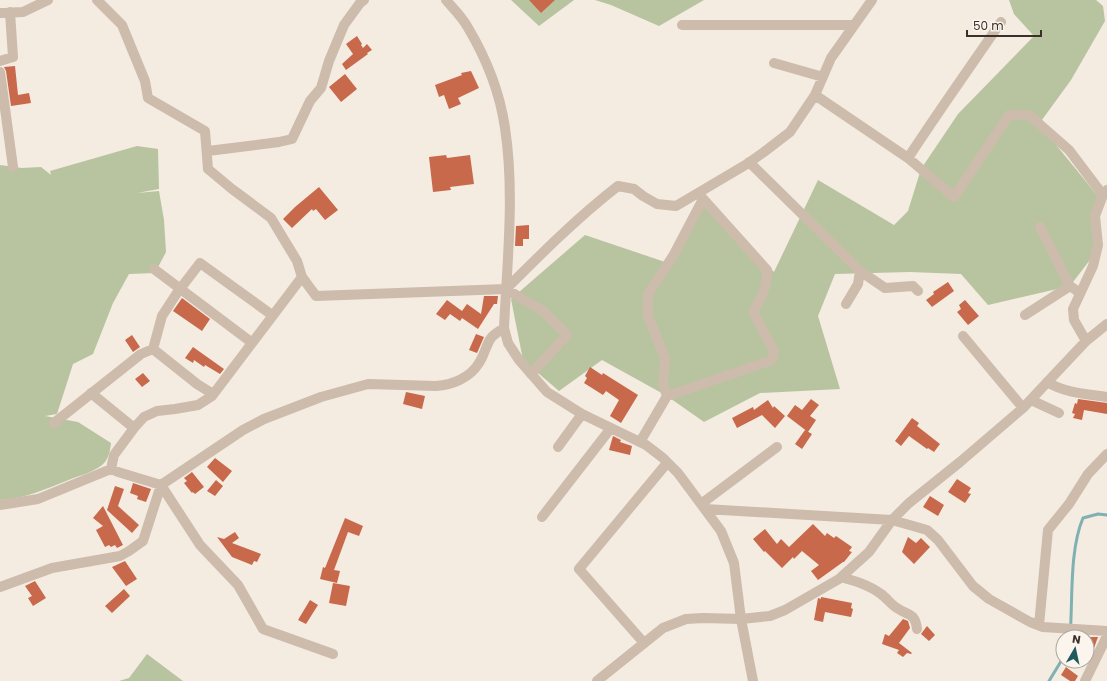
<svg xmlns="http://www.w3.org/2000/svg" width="1107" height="681" font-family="Poppins,sans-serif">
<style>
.green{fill:#b8c4a0}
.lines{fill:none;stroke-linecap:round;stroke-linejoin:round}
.stream{stroke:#7fb0b2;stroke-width:3}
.building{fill:#c8694b}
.minor{stroke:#cdbbac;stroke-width:10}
</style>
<rect width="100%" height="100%" fill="#f4ebe1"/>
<path class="green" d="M511 0H574L539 26Z
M595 0H704L659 26 611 5Z
M1009 0H1096L1103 6 1105 21 1071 80 1039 124 1097 195 1096 252 1070 286 988 305 961 274 910 272 835 274 818 316 840 389 760 393 704 422 667 396 602 360 559 391 523 360 511 299 585 235 668 263 703 199 774 272 818 180 894 225 908 211 921 169 958 114 1034 36 1014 14Z
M137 146 158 149 159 189 137 193 159 191 164 220 166 252 155 273 129 274 113 303 93 354 73 364 57 414 45 416 78 422 111 443C110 451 109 459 102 465 93 472 82 475 71 479 48 488 25 499 0 500V165L22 168 41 167 51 175 50 171Z
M147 654 183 681H119L129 678Z"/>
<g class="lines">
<path class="stream" d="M1070 637C1073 601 1069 551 1083 518L1098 514 1107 515
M1049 681 1063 658"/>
</g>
<path class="building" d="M529 0H555L541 13Z
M357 36 362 44 361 45 363 48 367 44 372 50 367 53 368 54 346 70 342 64 353 54 346 44Z
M15 66 18 95 29 93 31 103 11 106 6 71 4 67Z
M471 71 479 88 458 98 461 104 449 109 444 95 439 97 435 85 462 75 461 73Z
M345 74 357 89 341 102 329 87Z
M446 155 447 158 470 155 474 184 450 187 451 190 433 192 429 157Z
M319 187 338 210 325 220 316 209 313 211 312 209 292 228 283 219 295 207Z
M529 225V239H523V246H515L516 226Z
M948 282 954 291 932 307 926 300 934 294 933 292Z
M484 296H498L497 304H494L478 329 462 318 460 321 450 314 445 320 436 314 447 300 462 311 467 304 481 314Z
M182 298 210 319 202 331 173 311Z
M965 300 979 316 968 325 957 312 961 309 959 305Z
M476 334 484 337 477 353 469 350Z
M132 335 140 347 133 352 125 340Z
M193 347 224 369 220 374 205 365 204 367 194 360 193 363 185 358Z
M590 367 602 375 603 373 638 395 621 423 610 416 619 400 606 391 603 395 584 383 587 378 585 376Z
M143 373 150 381 142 387 135 379Z
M406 392 425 396 422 409 403 404Z
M811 399 819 405 810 416 816 420 808 432 787 416 795 405 802 410Z
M1078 399 1107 403V414L1084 410 1082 420 1073 418 1075 414 1072 413 1075 403 1077 404Z
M768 400 773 408 774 406 785 416 775 428 762 415 737 428 732 418 753 407 754 410Z
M912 418 919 423 917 426 940 444 934 452 928 448 927 449 909 436 901 446 895 441Z
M805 430 812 434 802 449 795 444Z
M613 436 621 440 620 442 632 446 630 455 609 450Z
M215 458 232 471 223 482 207 467Z
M192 472 204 487 195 494 193 492 192 493 184 483 187 481 184 478Z
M957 479 971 488 968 493 971 494 965 503 948 492Z
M216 480 223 486 215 496 207 491Z
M133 483 151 489 146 502 137 499 138 496 130 493Z
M115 486 124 489 118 506 139 525 132 533 107 510Z
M930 496 944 505 938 516 923 507Z
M103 506 123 545 117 548 115 545 111 547 109 545 105 547 96 530 103 526 93 518Z
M345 518 363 526 359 536 348 532 334 570 340 571 337 583 320 579 323 567 325 568Z
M813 524 825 536 827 533 834 538 836 536 852 547 849 551 852 552 844 562H843L818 580 811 571 819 565 802 551 794 559 793 557 782 568 765 551 764 552 753 539 765 529 777 544 781 539 789 547Z
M235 532 239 538 232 543 261 554 257 562 254 561 252 565 232 557 217 537 224 539Z
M908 537 916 543 921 538 930 547 914 564 902 552Z
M125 561 137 579 126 586 112 567Z
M35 581 46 598 33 606 28 598 32 596 25 586Z
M333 583 350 586 346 606 329 603Z
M124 589 130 596 112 613 105 606Z
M821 597 852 603 851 608 853 609 851 617 825 612 823 622 814 620 818 598 821 599Z
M310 600 318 605 306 624 298 620Z
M903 619 908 621 910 628 899 643 912 653 911 654 907 653 903 657 897 653 899 650 882 644 885 634 889 636Z
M927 626 935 635 929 641 921 634Z
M1087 637H1098L1094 648 1087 649Z
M1066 667 1078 676 1075 681H1070L1061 675Z"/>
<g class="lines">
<path class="minor" d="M97 0 122 25 145 81 148 98 205 131 208 169 232 189 271 218 297 261 302 277 212 396 198 405 175 409 157 411 144 417 134 428 114 455 111 469
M446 0C453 8 462 17 467 26 485 56 500 93 505 128 515 194 507 262 504 328L508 343 519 360 547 392 582 414 646 445 663 458 678 473 721 531 734 563 741 619 753 681
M0 13 23 12 48 0
M682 25H853
M0 61 13 57 10 12
M774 63 823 77
M0 72 13 167
M815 95 908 158 954 197 1009 115H1029L1069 150 1103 195
M208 151 279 142 292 139 310 101 321 88 329 61 344 25 360 3 364 0
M908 158C938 112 970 67 1001 22
M749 162 860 271 858 284 846 304
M1040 227 1070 286 1080 293
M154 269 251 342
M860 271 885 288 913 286 918 291
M302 277 316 296 506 289 543 311 567 335 531 374
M506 289C542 253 578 217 618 186L634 189 643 196 657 204 676 206 747 164 764 152 790 132 815 95 831 58 872 0
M1025 315 1070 286
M963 336 1023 408
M1086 341 1074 320 1073 309 1093 266 1098 245 1095 216 1103 195 1107 190
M153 349 197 384 213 394
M1047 382C1065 393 1087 394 1107 397
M91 393 134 428
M667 396 663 384 665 358 648 316V294L673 256 703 199
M1031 400 1059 413
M54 423 141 354 153 349 162 316 177 293 200 263 272 315
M640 442 667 396 772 360 774 351 753 312C762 297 767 287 767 270L698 193
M558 447 582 414
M111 469 118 472 161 485 200 545 238 585 263 629 333 654
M701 504 777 447
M0 505 38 499 111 469
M705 509 892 520 927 530 938 540 973 586 989 599 1030 622 1043 627 1107 631
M542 517 611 428
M841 577C855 581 869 585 881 594 887 598 891 605 897 608 908 616 915 612 917 629
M0 587 52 568 120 556 129 551 143 541 161 485 243 430 264 419 321 397 368 384 436 386C452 385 470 378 479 363 484 356 486 345 491 338 494 334 500 331 504 328
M1039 625 1048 530 1069 504 1088 474 1107 454
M644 643 579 569 667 463
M597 681 663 628 686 619 703 618 741 619 770 616 785 610 839 579 869 552 892 520 909 503 960 462 1023 408 1086 341 1107 324
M1085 681 1107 636"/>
</g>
<g transform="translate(1075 649) rotate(9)"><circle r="19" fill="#fbf5ee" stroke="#aea6a0"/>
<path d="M0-3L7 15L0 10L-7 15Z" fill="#1f5a5e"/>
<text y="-6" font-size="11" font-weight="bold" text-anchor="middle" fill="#3b302b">N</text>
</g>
<path d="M967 30v6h74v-6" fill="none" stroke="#3b302b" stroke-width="2"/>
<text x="973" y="30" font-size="12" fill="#3b302b" stroke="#fbf5ee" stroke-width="3" paint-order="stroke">50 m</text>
</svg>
